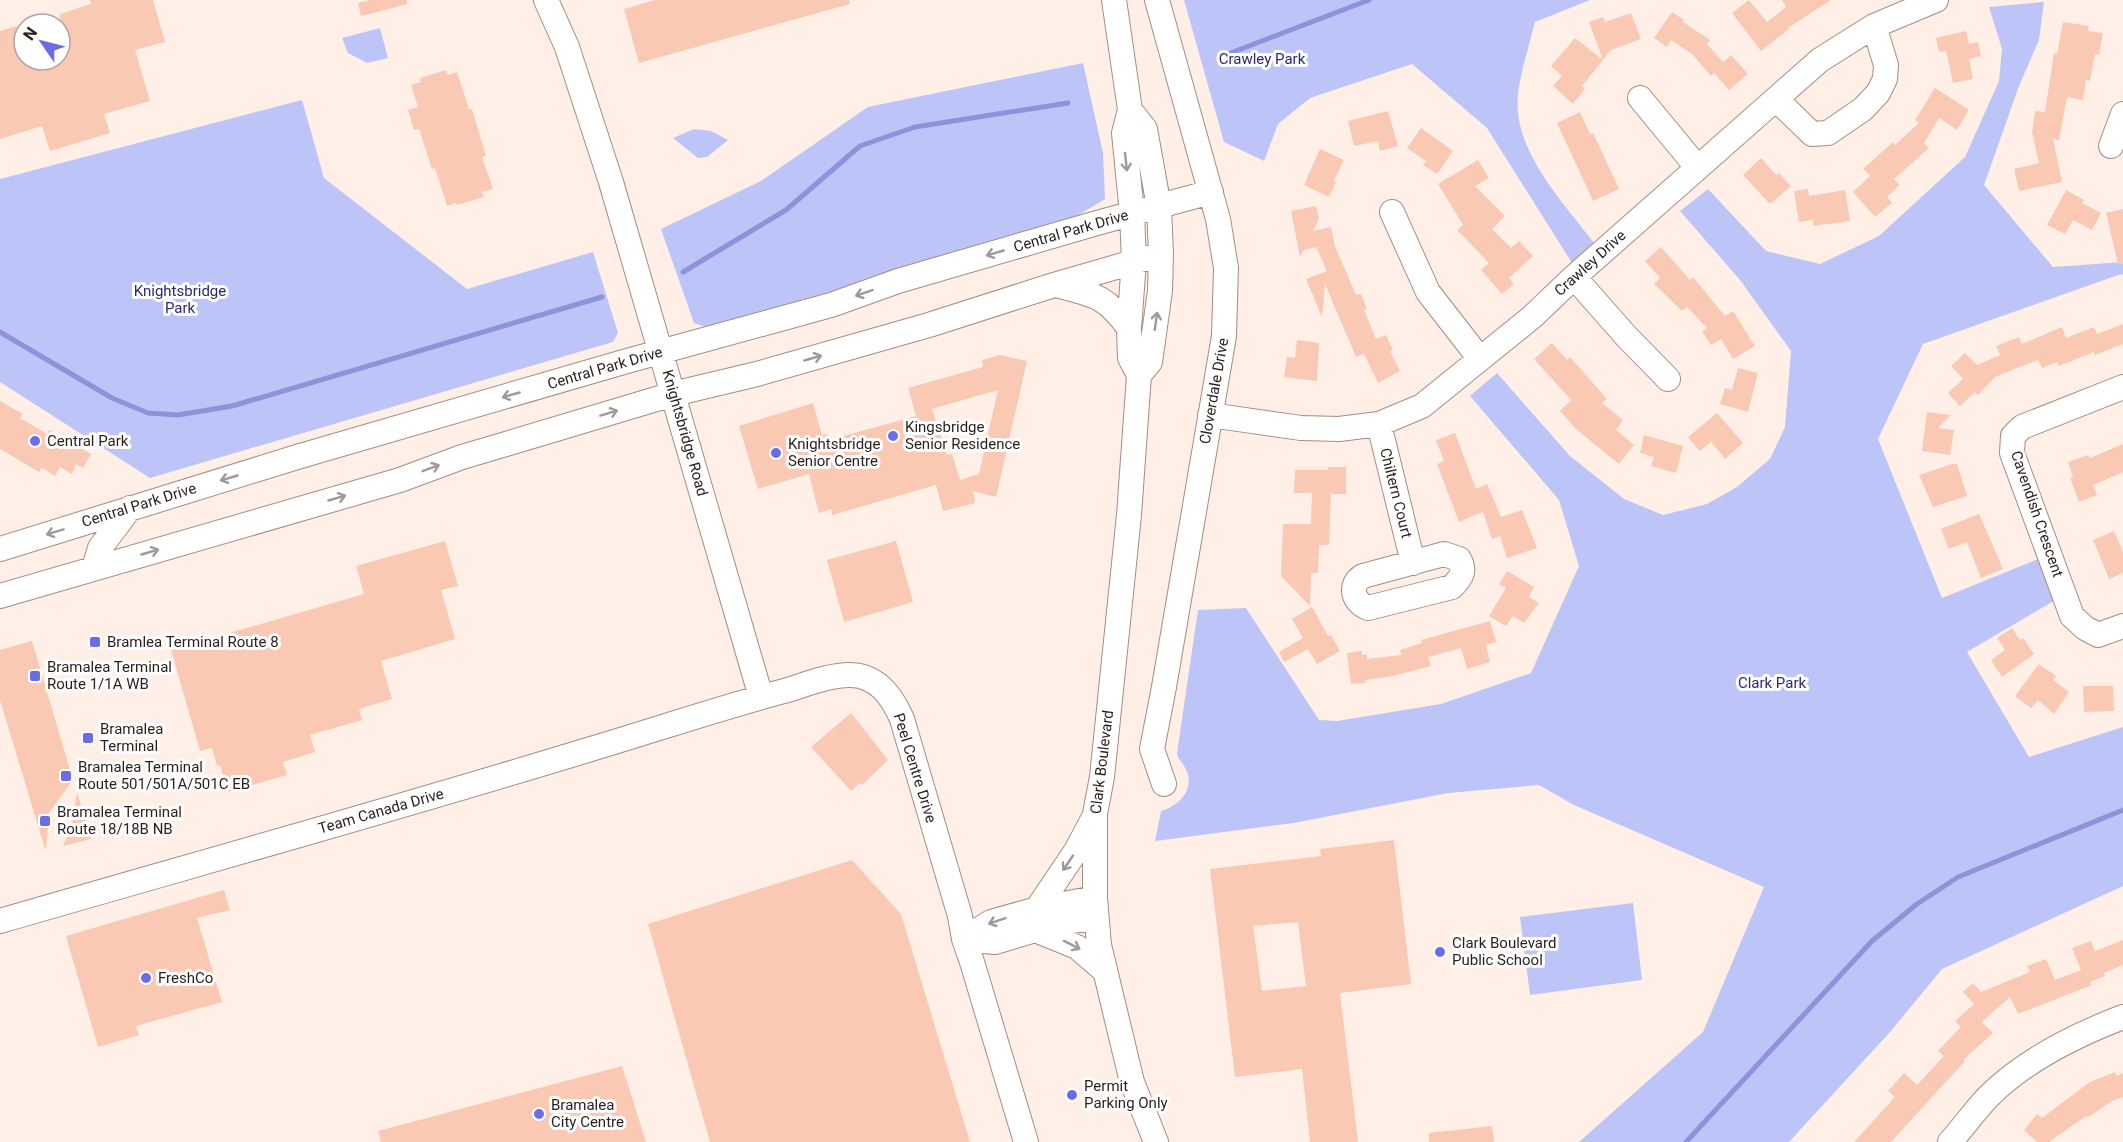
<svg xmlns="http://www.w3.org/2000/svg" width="2123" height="1142" font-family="Roboto,sans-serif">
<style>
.green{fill:#bdc4f8}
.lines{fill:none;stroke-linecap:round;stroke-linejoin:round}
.stream{stroke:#8b93da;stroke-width:5}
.building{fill:#f9c9b3;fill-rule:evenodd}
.minor-casing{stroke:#a58c81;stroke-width:26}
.minor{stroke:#fff;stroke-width:24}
.oneway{stroke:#9f9a98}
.poi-dot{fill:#6a6de6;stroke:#fff;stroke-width:2}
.labels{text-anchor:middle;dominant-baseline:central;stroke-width:6;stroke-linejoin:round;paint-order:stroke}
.park-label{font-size:15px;fill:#2c2879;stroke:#fff}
.street-label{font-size:15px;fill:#291f1b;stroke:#fff}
.poi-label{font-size:15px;fill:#291f1b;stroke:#fff;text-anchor:start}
</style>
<rect width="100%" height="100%" fill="#ffefe7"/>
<path class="green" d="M1184 0H1590L1535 22C1529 46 1521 70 1518 94 1512 150 1563 202 1594 243L1572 263 1487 128 1412 64 1310 98 1278 124 1264 161 1224 142Z
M2044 2 2039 40 2019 86 1984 185 2053 267 2123 262V275L2121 274 1923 344 1878 439 1942 598 2043 557 2057 599 1967 652 2029 757 2123 727V886L1942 969 1890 1032 1789 1142H1579L1703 1032 1764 887 1574 805 1539 785 1448 793 1294 823 1155 841 1161 811C1181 806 1197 786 1184 766 1181 760 1178 760 1177 753L1198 610 1246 608 1319 720 1337 721 1441 704 1531 673 1579 566 1559 500 1470 396 1497 373 1570 456 1624 499 1663 515 1707 504 1737 487 1770 459 1785 427 1791 351 1740 280 1680 211 1708 189 1766 251 1820 264 1879 236 1965 157 1999 81 2002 49 1989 7Z
M380 28 388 58 367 63 348 53 342 38Z
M1083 63 1103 153 1105 199 1067 222 708 328 694 323 661 229 761 181 868 107Z
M302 100 324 178 467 289 593 252 618 333 613 342 150 478 0 382V179Z
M694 129 711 131 728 140 707 157 698 158 673 138Z
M1633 903 1642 980 1530 995 1520 917Z"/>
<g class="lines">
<path class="stream" d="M1220 57 1369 0
M683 272 786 210 860 146 915 127 1068 103
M0 332 112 398 148 413 178 415 232 406 602 297
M1686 1142 1872 941 1917 904 1958 877 2123 810"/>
</g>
<path class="building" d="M90 0H153L165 42 135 50 150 101 104 114 110 133 50 151 42 126 0 139V31L24 24V60H60V14L91 4Z
M370 0H407V4L361 16 358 3Z
M655 0H849L850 4 639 63 624 9Z
M1749 0 1767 22 1786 7 1782 0H1831L1788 28 1789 29 1761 51 1732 13Z
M1672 12 1684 20 1683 22 1710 40 1707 44 1723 62 1731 55 1748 74 1729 90 1714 73 1711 76 1692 54 1671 40 1667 47 1654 38Z
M1631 13 1641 39 1611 50 1603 60 1589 22 1603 17 1605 22Z
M2063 22 2089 26 2088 31 2103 33 2099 55 2095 54 2090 81 2086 80 2083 100 2067 97 2059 140 2053 139 2062 182 2019 191 2014 169 2039 163 2032 132 2035 111 2045 112 2054 53 2057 54Z
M1966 31 1969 44 1978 42 1981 56 1969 59 1973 79 1953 83 1946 51 1939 52 1936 38Z
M1575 38 1603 60 1582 86 1585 89 1573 104 1553 86 1562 76 1551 66Z
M446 70 448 75 457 72 469 109H472L486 156 482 157 493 189 482 192 484 197 457 205 456 203 447 206 435 168 432 169 419 129 414 130 408 110 418 107 411 85 421 82 420 78Z
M1935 88 1969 110 1957 130 1939 118 1924 143 1929 148 1894 179 1900 185 1887 197 1892 203 1875 217 1853 192 1870 176 1863 169 1893 142 1895 145 1919 123 1915 120Z
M1388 111 1398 146 1380 151 1378 141 1354 146 1348 121Z
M1580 112 1590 134 1593 133 1619 189 1593 201 1557 123Z
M1421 128 1453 151 1437 174 1423 165 1426 161 1407 148Z
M1320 149 1344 160 1334 180 1336 182 1329 197 1304 185Z
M1761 158 1776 175 1779 173 1791 186 1770 204 1743 175Z
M1478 160 1489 178 1475 186 1505 216 1492 229 1511 248 1519 241 1533 256 1509 278 1514 284 1502 294 1481 270 1489 263 1457 230 1463 225 1438 184Z
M1808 189 1809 196 1845 190 1850 221 1813 226V220L1799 222 1794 191Z
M2066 190 2084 200 2082 203 2101 213 2092 230 2073 220 2065 234 2047 225Z
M1316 206 1319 218 1313 231 1331 227 1335 246 1356 295 1361 294 1367 309 1364 310 1376 339 1386 335 1393 350 1390 351 1400 371 1378 383 1364 354 1356 357 1325 284 1322 317 1306 279 1327 271 1316 247 1304 250 1300 257 1291 211Z
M2123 209V264H2118L2106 213Z
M1661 247 1690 280 1693 277 1725 316 1733 311 1755 346 1733 359 1721 339 1711 345 1702 331 1707 328 1687 307 1682 311 1654 284 1660 278 1645 261Z
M2123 324V344L2095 355 2094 352 2059 366 2057 362 2042 368 2038 360 1995 377 1978 395 1975 392 1960 406 1948 393 1963 379 1951 366 1965 353 1977 365 2000 355 1996 346 2019 337 2022 344 2062 327 2066 338 2094 327 2097 334Z
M1297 340 1319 343 1317 381 1284 377 1287 357 1295 358Z
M1552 343 1567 360 1570 357 1607 399 1602 403 1623 420 1616 430 1634 445 1619 464 1576 429 1560 411 1571 400 1534 359Z
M1000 355 1027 361 996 497 973 491 975 503 943 511 936 485 832 515 831 509 819 513 809 474 758 489 739 426 813 403 822 435 827 434 829 440 916 416 908 388 983 367 982 360ZM998 390 979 474 960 480 952 454 947 455 932 409Z
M1738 368 1758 373 1748 412 1720 404 1725 388 1732 390Z
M0 401 23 414 20 418 47 434 49 430 91 454 83 468 76 464 72 474 60 467 55 476 42 468 39 472 0 449Z
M1927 412 1951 415 1938 428 1954 430 1950 455 1922 451Z
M1717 413 1743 443 1725 459 1711 442 1700 451 1688 437Z
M1455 433 1476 489 1487 484 1501 517 1522 510 1537 548 1507 558 1500 536 1492 539 1483 512 1459 522 1437 464 1444 461 1436 440Z
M1644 435 1683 446 1676 473 1651 466 1654 457 1640 453Z
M2123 444V472L2093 485 2097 495 2079 502 2070 478 2073 477 2068 462 2088 455 2090 458Z
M1952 464H1957L1967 496 1933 507 1919 475Z
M1328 467H1346V494H1331L1329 545H1319L1318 573H1311L1310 606 1281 576 1283 524H1311L1312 493H1294L1295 470H1328Z
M1979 514 2003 569 1981 578 1967 542 1949 549 1941 529Z
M2114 531 2123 552V573L2109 579 2093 540Z
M445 541 458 586 441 590 455 639 381 661 392 699 359 709 362 720 310 735 315 752 283 762 287 775 228 792 220 765 217 766 212 748 200 751 171 650 364 594 356 566Z
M896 541 913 602 844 622 827 560Z
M1507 571 1534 587 1529 597 1539 603 1524 623 1513 616 1506 626 1489 616 1506 588 1499 584Z
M1312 607 1328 636 1331 635 1340 651 1317 664 1308 649 1284 662 1279 652 1303 638 1292 619Z
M1490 621 1496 642 1486 645 1490 662 1467 669 1461 648 1428 657 1431 666 1393 676 1365 680V683L1351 684 1347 653 1362 651V655L1367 654V659L1401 655 1400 650 1422 643 1421 640Z
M2012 628 2020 640 2023 638 2034 654 2002 677 1991 660 2005 650 1997 638Z
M32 641 73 780 49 813 46 849H45L0 700V650Z
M2039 664 2056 676 2053 680 2069 692 2054 714 2038 700 2031 708 2015 696Z
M2083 686H2113L2114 711 2084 712Z
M851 713 888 760 862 785 860 783 851 791 811 747Z
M77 792 91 839 63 846 72 825Z
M1394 840 1411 984 1340 993 1358 1142H1310L1302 1069 1235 1077 1210 869 1321 856 1320 849ZM1298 922 1306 986 1262 991 1253 926Z
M852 860 901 914 970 1142H710L648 924Z
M224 890 230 910 197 918 222 1002 136 1026 139 1035 98 1047 66 936Z
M2123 940V965L2104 973 2105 976 2090 982 2092 985 2018 1014 2010 997 1982 1022 1993 1033 1963 1060 1965 1061 1891 1142H1854L1895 1097 1888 1091 1904 1073 1917 1085 1944 1056 1938 1051 1961 1027 1955 1021 1974 1004 1963 992 1973 983 1981 992 2030 972 2027 966 2046 959 2055 980 2081 970 2072 948 2091 941 2095 951Z
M622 1066 646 1142H381L378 1131Z
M2115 1072 2116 1076 2123 1073V1097L2112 1101 2087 1118 2086 1116 2049 1142H2037L2024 1130 2037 1114 2042 1118 2090 1082Z
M1492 1126 1494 1142H1429V1133Z"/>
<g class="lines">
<g class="minor-casing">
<path id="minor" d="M546 0 567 47 611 182 761 697
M1114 0 1130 110 1124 133 1132 214 1134 261 1129 328 1130 358 1139 375 1129 515 1102 777 1095 814V898L1099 945 1132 1082 1156 1142
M1157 0 1218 219 1226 268 1224 336 1164 687 1152 749 1164 784
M1640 98 1697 167
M1776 99 1812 134 1828 133 1863 109 1878 93 1885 79 1886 65 1874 26
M1130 110 1145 129 1159 207 1161 254 1160 291 1150 362 1139 375
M2111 146 2123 114
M1392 212 1428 292 1480 359
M1574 277 1626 336 1668 379
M1056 285C1094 295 1105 295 1129 328
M2123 387 2022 427 2013 436 2012 453 2072 616 2085 628 2098 635 2123 626
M1210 415 1301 428 1339 429 1379 424 1422 406 1532 317 1574 277 1820 60 1874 26 1936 0
M1379 424 1413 563
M0 549 297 457 627 361 831 305 898 281 1097 223 1211 192
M1444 554 1459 559C1466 571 1461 578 1452 587L1368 608C1353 602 1348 585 1363 576Z
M94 568 100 548 130 508
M0 596 400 480 462 457 506 444 673 394 757 374 929 325 1054 285 1161 254
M1037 909 1076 851 1093 819
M0 921C197 864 395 809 591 749 655 730 719 708 784 691 805 685 828 675 850 675 877 675 892 696 902 719L960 916 964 939 972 962 1026 1142
M1035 930 1077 947 1104 970
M964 939 991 922 1037 909 1095 898
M964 939 995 942 1062 922 1096 918
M1950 1142C1963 1128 1975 1110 1989 1096 2025 1060 2076 1035 2123 1017"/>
</g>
<use href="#minor" class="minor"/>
</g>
<defs><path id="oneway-shaft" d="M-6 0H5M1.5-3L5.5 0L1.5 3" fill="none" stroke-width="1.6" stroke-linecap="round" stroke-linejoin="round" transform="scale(1.5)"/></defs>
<g class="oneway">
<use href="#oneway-shaft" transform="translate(1126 162) rotate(84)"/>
<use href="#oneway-shaft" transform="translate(995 253) rotate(164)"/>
<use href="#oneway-shaft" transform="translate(864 293) rotate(161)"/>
<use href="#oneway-shaft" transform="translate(1156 321) rotate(-82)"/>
<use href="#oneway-shaft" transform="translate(813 358) rotate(-16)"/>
<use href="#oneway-shaft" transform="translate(511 395) rotate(164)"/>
<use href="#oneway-shaft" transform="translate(609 413) rotate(-17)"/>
<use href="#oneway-shaft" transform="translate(431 468) rotate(-21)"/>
<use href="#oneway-shaft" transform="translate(229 478) rotate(164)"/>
<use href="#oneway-shaft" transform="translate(337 498) rotate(-16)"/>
<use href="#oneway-shaft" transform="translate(55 532) rotate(163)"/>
<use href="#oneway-shaft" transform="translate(150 552) rotate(-16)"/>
<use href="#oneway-shaft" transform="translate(1068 863) rotate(124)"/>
<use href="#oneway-shaft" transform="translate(997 921) rotate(161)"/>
<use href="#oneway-shaft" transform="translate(1072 945) rotate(27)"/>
</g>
<g class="poi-dot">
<circle cx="893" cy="436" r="6"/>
<circle cx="35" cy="441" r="6"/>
<circle cx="776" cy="453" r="6"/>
<rect x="89" y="636" width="12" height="12" rx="3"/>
<rect x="29" y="670" width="12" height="12" rx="3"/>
<rect x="82" y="732" width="12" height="12" rx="3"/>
<rect x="60" y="770" width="12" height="12" rx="3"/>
<rect x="39" y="815" width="12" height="12" rx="3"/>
<circle cx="1440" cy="952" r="6"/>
<circle cx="146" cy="978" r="6"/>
<circle cx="1072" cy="1095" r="6"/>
<circle cx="539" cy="1114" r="6"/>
</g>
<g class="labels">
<g class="park-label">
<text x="1262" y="59">Crawley Park</text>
<text x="180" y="291">Knightsbridge<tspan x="180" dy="17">Park</tspan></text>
<text x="1772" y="683">Clark Park</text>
</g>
<g class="street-label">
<text transform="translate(1071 231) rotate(-16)">Central Park Drive</text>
<text transform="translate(1590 263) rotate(-42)">Crawley Drive</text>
<text transform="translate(605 368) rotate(-16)">Central Park Drive</text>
<text transform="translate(1214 391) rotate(-80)">Cloverdale Drive</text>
<text transform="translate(685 433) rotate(74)">Knightsbridge Road</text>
<text transform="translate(1396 493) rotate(76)">Chiltern Court</text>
<text transform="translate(139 505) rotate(-17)">Central Park Drive</text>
<text transform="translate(2037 514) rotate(71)">Cavendish Crescent</text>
<text transform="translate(1102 762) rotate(-83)">Clark Boulevard</text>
<text transform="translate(915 768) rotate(73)">Peel Centre Drive</text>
<text transform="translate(381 811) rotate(-16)">Team Canada Drive</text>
</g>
<g class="poi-label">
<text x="905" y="427">Kingsbridge<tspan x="905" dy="17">Senior Residence</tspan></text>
<text x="47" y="441">Central Park</text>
<text x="788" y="444">Knightsbridge<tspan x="788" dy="17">Senior Centre</tspan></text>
<text x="107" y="642">Bramlea Terminal Route 8</text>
<text x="47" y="667">Bramalea Terminal<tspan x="47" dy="17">Route 1/1A WB</tspan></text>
<text x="100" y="729">Bramalea<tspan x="100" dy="17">Terminal</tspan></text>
<text x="78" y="767">Bramalea Terminal<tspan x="78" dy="17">Route 501/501A/501C EB</tspan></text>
<text x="57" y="812">Bramalea Terminal<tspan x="57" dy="17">Route 18/18B NB</tspan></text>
<text x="1452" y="943">Clark Boulevard<tspan x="1452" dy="17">Public School</tspan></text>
<text x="158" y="978">FreshCo</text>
<text x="1084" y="1086">Permit<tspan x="1084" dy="17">Parking Only</tspan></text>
<text x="551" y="1105">Bramalea<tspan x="551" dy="17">City Centre</tspan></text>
</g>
</g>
<g transform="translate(42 42) rotate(305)"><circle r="28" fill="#ffffff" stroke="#a9a5a4" stroke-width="1.5"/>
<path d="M0-4.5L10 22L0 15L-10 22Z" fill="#6a6de6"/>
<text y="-9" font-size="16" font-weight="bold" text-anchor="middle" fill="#291f1b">N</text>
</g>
</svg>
